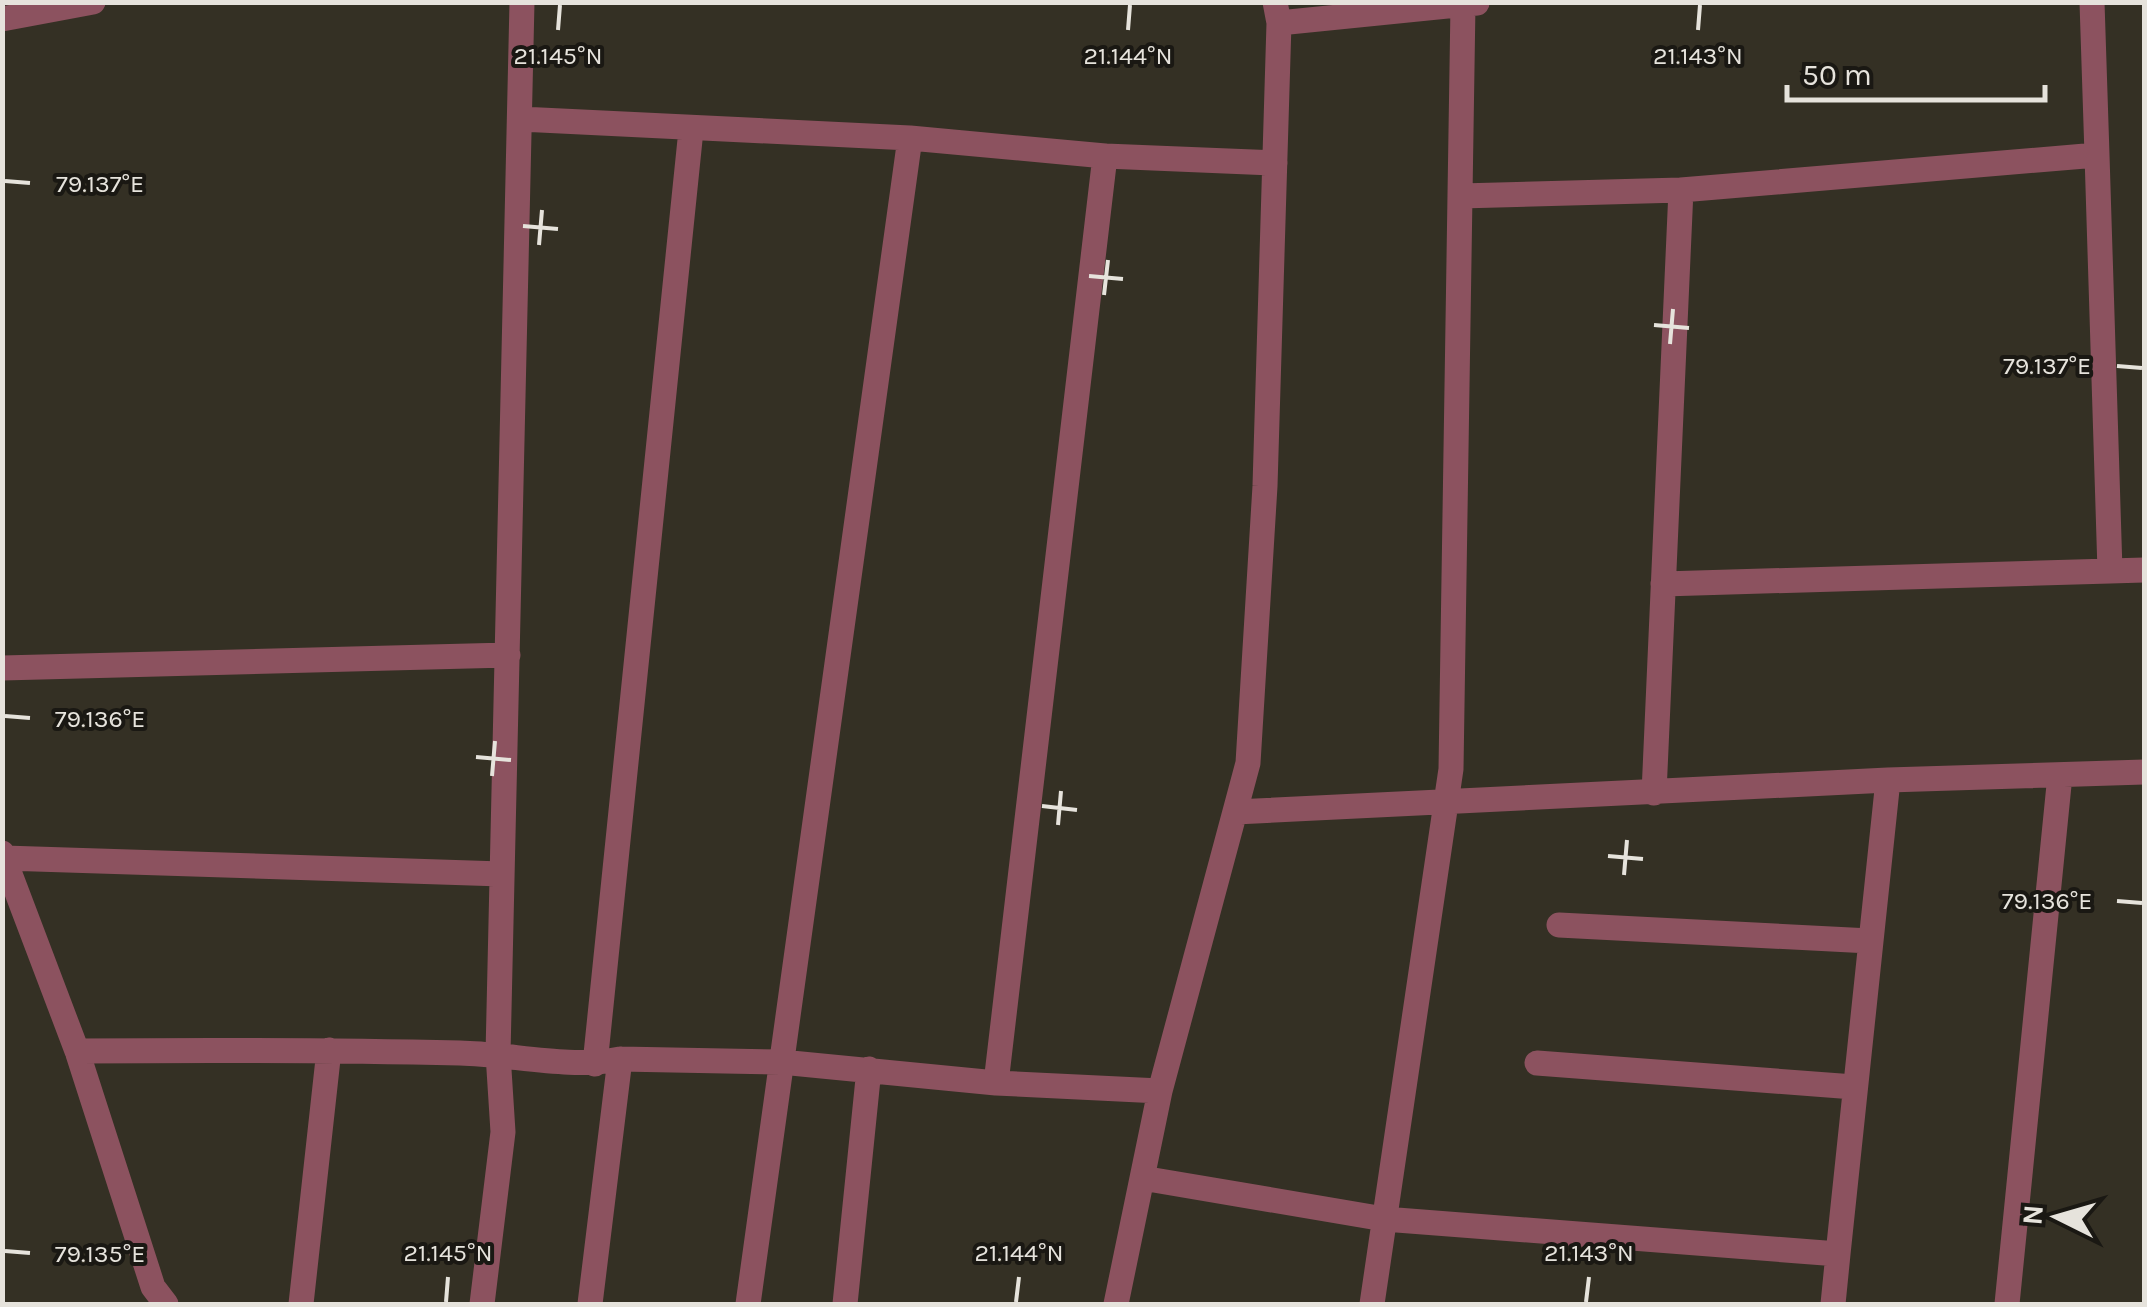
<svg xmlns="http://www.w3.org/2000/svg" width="2147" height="1307" font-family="Karla,sans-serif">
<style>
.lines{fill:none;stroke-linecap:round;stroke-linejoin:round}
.street{stroke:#8c525f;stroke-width:25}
.ticks{fill:none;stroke:#e6e3dc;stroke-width:4}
.ticks-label{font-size:25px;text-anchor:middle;fill:#e6e3dc;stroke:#1a1813;stroke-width:8;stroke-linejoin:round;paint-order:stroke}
</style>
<rect width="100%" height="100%" fill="#343024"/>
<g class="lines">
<path class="street" d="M1275 2 1279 23 1477 3
M2092 2 2097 155
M2 19 93 2
M520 119 910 138 748 1304
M910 138 1105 156 1275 163
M1460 196 1681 190 1654 793
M2110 571 2144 570
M1663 584 2110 571 2097 155 1681 190
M2 668 508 655
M1235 812 1888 780 2144 772
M2 853 77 1051 153 1287 166 1304
M4 858 502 874
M1559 925 1870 941
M77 1051C204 1050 332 1050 460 1053 512 1054 568 1069 620 1059L781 1062 996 1083 1160 1091 1116 1304
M1537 1063 1854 1087
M595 1064 691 130
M996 1083 1105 156
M1160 1091 1248 763 1265 486 1279 23
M1142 1178 1384 1219 1838 1254 1833 1304
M1838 1254 1888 780
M301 1304 329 1050
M482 1304 503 1132 498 1054 522 2
M590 1304 620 1059
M845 1304 869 1069
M1372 1304 1451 769 1463 4
M2007 1304 2060 775"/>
</g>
<path class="ticks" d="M558 30 560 5M1128 30 1130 5M1698 30 1700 5M5 181 30 183M523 226 558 229M539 245 542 210M1089 276 1123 279M1104 295 1108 260M1654 325 1689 328M1670 344 1673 309M2117 366 2142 368M5 716 30 718M476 757 511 760M492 776 495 741M1042 806 1077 810M1058 825 1061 791M1608 856 1643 859M1624 875 1627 840M2117 901 2142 903M5 1251 30 1253M446 1302 448 1277M1016 1302 1019 1277M1586 1302 1589 1277"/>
<g class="ticks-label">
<text x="558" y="64">21.145°N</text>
<text x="1128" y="64">21.144°N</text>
<text x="1698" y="64">21.143°N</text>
<text x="100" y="192">79.137°E</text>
<text x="2047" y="374">79.137°E</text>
<text x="100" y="727">79.136°E</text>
<text x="2047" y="909">79.136°E</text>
<text x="448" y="1261">21.145°N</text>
<text x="1019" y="1261">21.144°N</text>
<text x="1589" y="1261">21.143°N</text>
<text x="100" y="1262">79.135°E</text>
</g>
<rect width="2147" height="1307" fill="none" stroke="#e6e3dc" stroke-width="10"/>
<g transform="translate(2057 1217) rotate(275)" stroke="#1a1813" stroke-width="8" paint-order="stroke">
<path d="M0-8L18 38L0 25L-18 38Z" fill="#e6e3dc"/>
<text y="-15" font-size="28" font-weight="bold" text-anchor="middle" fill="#e6e3dc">N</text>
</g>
<path d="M1787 85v15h258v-15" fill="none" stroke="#e6e3dc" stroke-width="5"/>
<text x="1802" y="85" font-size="30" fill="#e6e3dc" stroke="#1a1813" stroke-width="8" paint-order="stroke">50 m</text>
</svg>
